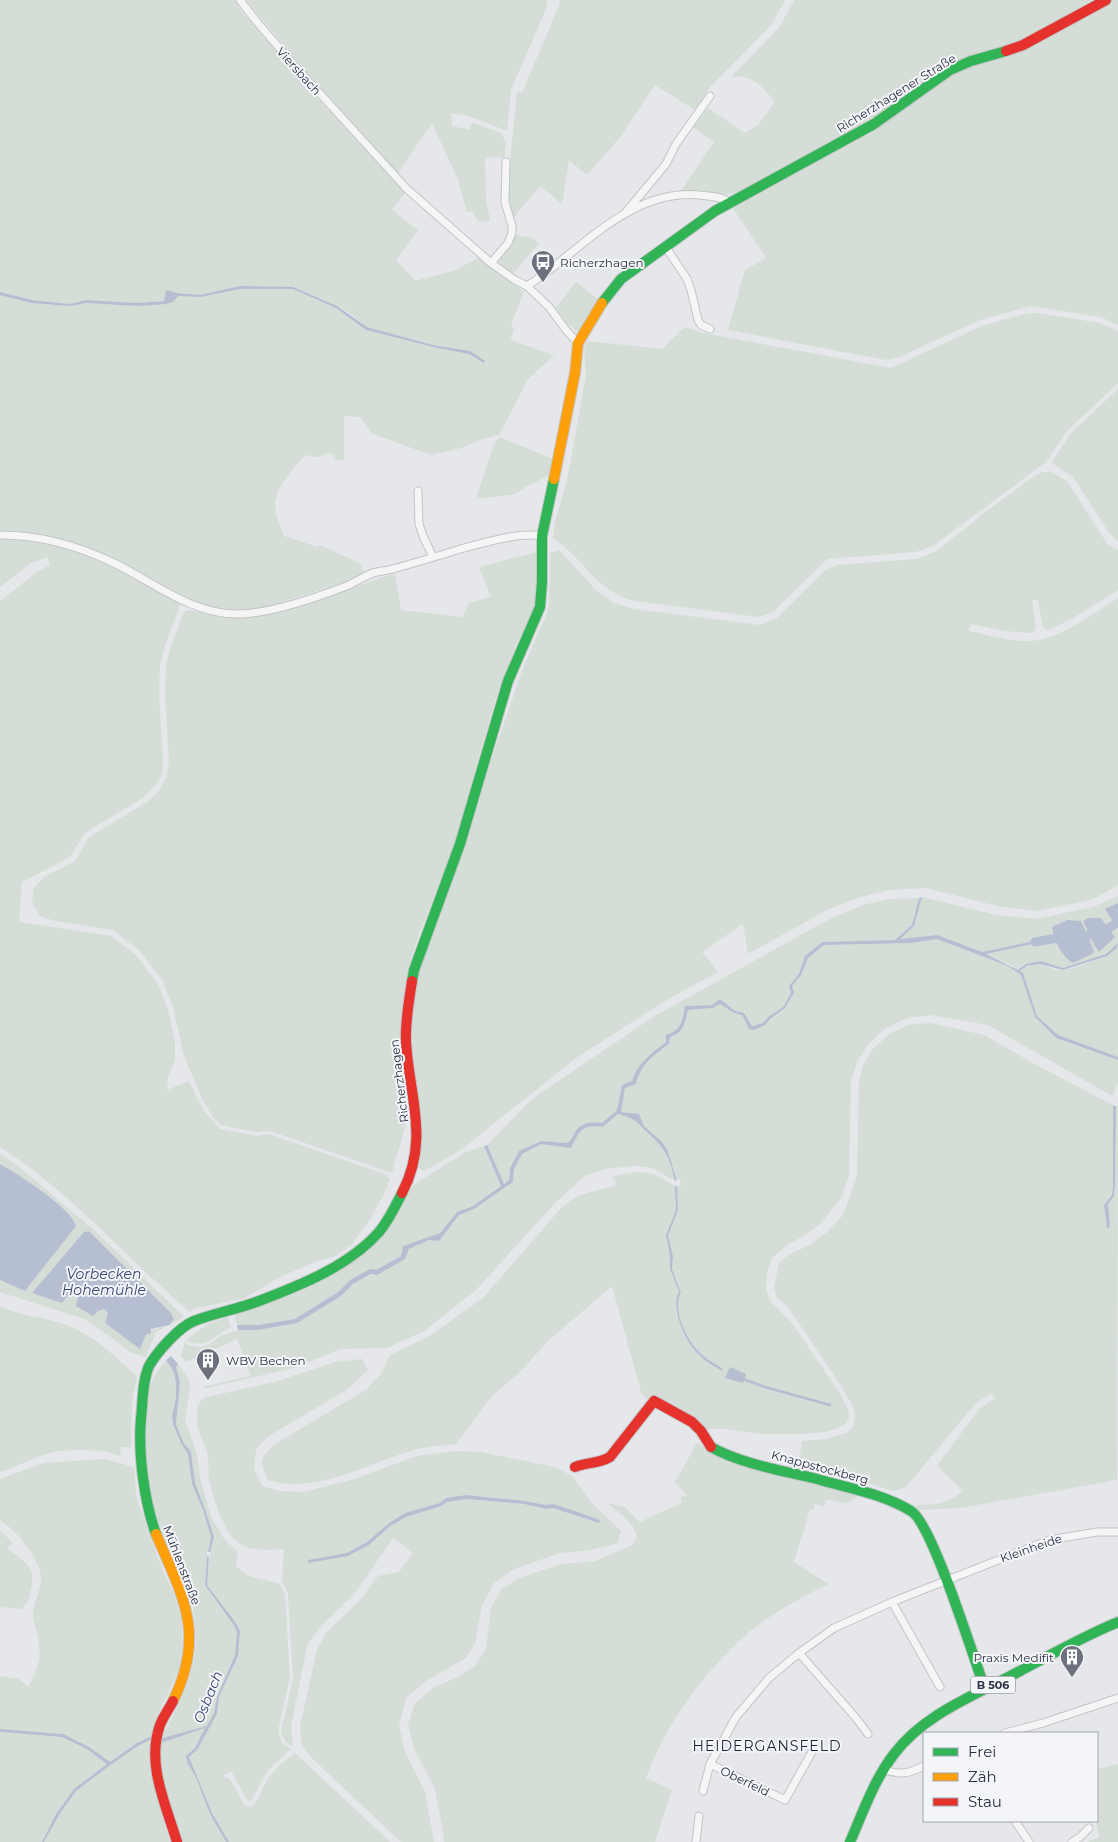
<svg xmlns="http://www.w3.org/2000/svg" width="1118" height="1842" font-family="Montserrat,sans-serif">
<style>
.green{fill:#d4ddd6;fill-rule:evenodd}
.water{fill:#b6bed2}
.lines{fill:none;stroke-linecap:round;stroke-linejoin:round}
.stream{stroke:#b6bed2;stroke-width:2.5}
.canal{stroke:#b6bed2;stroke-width:9}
.street-casing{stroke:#c2c4c7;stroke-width:9}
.fast-casing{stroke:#c2c4c7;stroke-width:12}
.slow-casing{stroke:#c2c4c7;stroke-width:12}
.jam-casing{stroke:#c2c4c7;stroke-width:12}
.street{stroke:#f5f5f6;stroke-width:7}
.fast{stroke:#30b455;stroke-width:10}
.slow{stroke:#ff9f0a;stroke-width:10}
.jam{stroke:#e5322d;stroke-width:10}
.labels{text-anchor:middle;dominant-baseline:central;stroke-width:4;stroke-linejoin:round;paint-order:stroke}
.shield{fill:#f4f5f8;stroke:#696b79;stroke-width:1}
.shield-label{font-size:11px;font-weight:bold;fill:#2d3043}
.street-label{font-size:12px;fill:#2d3043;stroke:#f4f5f8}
.poi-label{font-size:12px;fill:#2d3043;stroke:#f4f5f8;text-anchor:start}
.water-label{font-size:14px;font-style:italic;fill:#394874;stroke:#f4f5f8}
.neighbourhood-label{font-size:14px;letter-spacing:1px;fill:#1f2234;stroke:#f4f5f8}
</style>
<rect width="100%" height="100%" fill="#e5e7ea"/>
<path class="green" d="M0 0H235L240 9 291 69 405 193 392 210 418 230 396 260 415 281 456 270 479 257 524 292 511 325 514 330 510 340 554 355 525 382 526 383 499 435 479 440 461 448 431 455 373 434 360 417 344 416V460H337C328 446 326 457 315 457 313 457 307 455 306 455 295 465 275 489 275 505 275 515 281 526 284 536L318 547 320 545 359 563 365 573 361 577 260 609C194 617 140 572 82 547 66 539 48 536 30 534 20 532 10 530 0 531V295L31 303 70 306 86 303 137 306 165 303 178 296 201 297 240 289H293L336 308 366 330 433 347 469 354 484 363 470 351 433 345 367 327 347 311 293 287 240 286 200 295 166 291 164 301 137 303 86 300 70 304 32 300 0 292Z
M246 0H547L546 9 511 90 507 131 469 116 451 113 452 126 470 130 471 125 474 123 501 133 506 142 504 158 485 157 486 201 490 221 480 222 476 219 473 211 467 212 458 180 432 123 397 174 365 137 297 61Z
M559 0H785L772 24 710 87 695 110 655 85 621 136 587 175 569 160 562 204 540 186 513 218 507 193 517 91 522 93 560 3Z
M794 0H1092L1037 32 1015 43 951 63 879 115 746 189 727 194 681 191 714 142 693 127 708 108 745 133 758 125 775 102C762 86 752 74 731 77L779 28Z
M1114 0H1118V325L1101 317 1031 306 980 320 897 358 886 360 728 330 745 270 766 258 732 207 939 80Z
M514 235 533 238 539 243 513 274 499 263C502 252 511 246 514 235Z
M576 282 600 301 582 328 577 331 565 321 556 307Z
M1038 313 1100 323 1118 331V383L1066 432 1046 462 933 546 916 552 827 559 773 612 759 617 635 601C629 599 622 598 617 594 592 581 577 553 553 538L555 522 568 476 586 375 584 347 587 341 662 349 685 327 703 333 891 368 982 326 1024 314Z
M1118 389V541L1110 534 1073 477 1057 467 1052 462 1071 433Z
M500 437 553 459 550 475 525 487 515 494 476 499 494 444Z
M1043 472H1051L1067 481 1108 545 1118 550V590L1073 618 1049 630 1043 627 1038 601 1032 599 1036 629 1032 633 1005 631 971 624 968 631C989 635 1011 642 1032 641 1061 639 1094 613 1118 598V885L1091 900 1036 911 997 906 926 888 888 890 860 897 827 910 748 954 743 924 702 952 718 972 668 999 576 1058 461 1150 424 1171 416 1166 422 1138 421 1117 411 1041 414 995 419 971 466 844 488 770 523 668 545 618 549 606 550 553 559 550 597 591 614 603 633 609 760 625 777 618 824 571 837 565 917 559 937 551 988 510 1036 475Z
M0 538C66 538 122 571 178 601L180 606 165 645 160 665 159 697 163 760 162 775 154 787 143 798 85 833 70 857 22 882 19 922 111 936 136 955 158 984 168 1009 175 1042V1060L168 1077 167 1090 189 1081 204 1111 220 1129 256 1136 269 1134 384 1174 390 1179 386 1190 371 1218 352 1244 336 1256 318 1261 280 1277 243 1299 196 1308 190 1312C126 1258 71 1192 0 1147V601L37 572 50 565 48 557 31 563 0 587Z
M537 552V593L535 608 517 643 496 697 451 856 420 931 409 965 401 1021V1056L408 1105 405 1127 392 1173 270 1131 256 1132 221 1125 213 1117 202 1099 184 1056 173 1007 163 981 140 951 113 930 55 921 40 916 32 903 34 888 44 877 74 862 89 837 147 802 159 791 167 777 169 760 165 697 166 665 171 646 184 612 189 610C225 617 246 620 282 612L395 573 401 610 463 617 469 603 491 597 479 567Z
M1118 896V903L1105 909 1118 929V943L1106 954 1063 968 1041 961 1026 964 1018 970 1009 964 985 954 1045 941 1044 939 982 952 937 935 899 939 914 926 922 897 996 915 1036 919 1093 907ZM1101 918 1115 937 1099 952 1094 945 1083 921Z
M919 898 912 925 895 940 822 942 805 956 799 974 789 986 791 993 783 1007 768 1017 763 1023 752 1026 744 1013 735 1011 720 999 712 1005 685 1006C682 1021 682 1030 666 1035V1042C651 1052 637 1064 632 1081L622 1085 617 1110 602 1123C589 1122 580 1122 574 1134 572 1138 571 1141 567 1143L541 1141 519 1151 510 1168 509 1180 503 1184 487 1145 532 1099 653 1017 828 920 863 905 889 899Z
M937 939 1008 966 1021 975 1035 1017 1056 1038 1118 1060V1083L1112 1096 988 1025 931 1015 907 1018 884 1029 867 1046 857 1062 851 1081 849 1175 842 1197 820 1224 804 1236 787 1245 772 1258 767 1272 766 1290 771 1302 792 1323 841 1395 848 1410 849 1418 845 1424 839 1428 825 1432 801 1434H762L724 1429H705C686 1411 673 1406 651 1396L648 1399 642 1395 612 1286 548 1341 522 1370 491 1397 456 1444C442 1446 427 1446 414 1450 368 1463 315 1495 268 1480 259 1462 260 1457 275 1444L366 1390 381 1374 390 1355 428 1337 483 1298 562 1207 577 1196 617 1185 613 1176 638 1172 654 1174 675 1186 676 1210 666 1235 670 1256V1269L679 1292 676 1313 687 1340 697 1354 722 1371 723 1369C715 1363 704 1358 697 1350 686 1337 672 1309 681 1292L672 1269 673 1256 668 1236 678 1210 677 1186 682 1185 679 1179 677 1180 674 1168 661 1141 644 1126 639 1114 621 1112 625 1087 636 1084C641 1065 653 1056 669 1045L670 1037C683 1033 685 1023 688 1010L713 1008 720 1004 734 1013 742 1015 749 1029 765 1025 769 1019 785 1008 794 993 792 986 801 975 808 958 824 945 911 943Z
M1118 947V1057L1058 1035 1037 1016 1023 973 1020 972C1041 955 1047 972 1064 970 1079 968 1107 956 1118 947Z
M930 1023 984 1035 1038 1066 1113 1105V1185L1112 1195 1104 1205 1107 1228 1110 1226 1108 1204 1114 1196 1115 1185 1116 1106H1118L1117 1480 960 1508 918 1510 917 1505C939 1504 945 1505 963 1491L937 1466 979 1409 995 1398 991 1393 975 1404 906 1487 894 1491 830 1473 798 1468 802 1441 826 1439 847 1433 852 1428 854 1422 855 1413 851 1403 842 1387 787 1306 777 1298 774 1288 779 1262 792 1253 810 1245 827 1232 843 1215 852 1190 857 1175 859 1082 863 1065 872 1050 888 1035 908 1025Z
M618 1114 635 1119 646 1131 660 1143 664 1150 672 1169 675 1181 653 1168 637 1166 610 1168 586 1175 557 1201 476 1290 424 1331 387 1348 340 1349 294 1368 206 1388 202 1387 251 1376 237 1339 186 1362 181 1356 185 1342 188 1345 201 1347 209 1345 220 1336 238 1330H258L297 1323 341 1296 353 1284 405 1259 409 1249 429 1240 439 1241 459 1215 474 1209 513 1182 514 1169 522 1154 541 1144 571 1148C581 1129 581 1125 603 1127Z
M484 1146 501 1186 473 1206 457 1212 440 1233 403 1246 401 1256 376 1270 350 1280 338 1292 295 1319 258 1325H237L234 1314 298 1292 336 1273 362 1256 389 1227 400 1210 408 1191 415 1184 464 1153Z
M0 1154 18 1166 94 1230 184 1317 156 1332 146 1357 130 1352 100 1329 84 1319 0 1292V1280L25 1291 76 1225 58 1204 0 1164ZM89 1231 171 1313 169 1325C151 1330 148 1330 140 1348L104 1308 98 1311 77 1287 32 1293 84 1232Z
M0 1306C19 1316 44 1317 64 1324 93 1334 115 1357 137 1376L132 1402 131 1447H121L120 1456C101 1448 63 1448 43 1455 29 1460 15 1467 0 1472Z
M228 1317 231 1327C214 1336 206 1350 186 1340L206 1325Z
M362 1359 368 1370 348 1389 269 1436 256 1449 254 1469 262 1486 280 1491 304 1492 354 1479 417 1456 456 1451 481 1452 555 1467 572 1476 591 1502 621 1531 618 1543 591 1550 560 1553 514 1569 494 1583 482 1605 475 1644 466 1658 426 1681 406 1698 399 1725 405 1752 425 1792 434 1842H401L312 1758 302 1745 300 1727 317 1649 326 1633 361 1599 378 1576 399 1572 413 1553 393 1538 355 1593 319 1628 307 1646 291 1727 293 1747 285 1741 281 1732 293 1678 288 1594 282 1581 284 1549C265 1550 248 1553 233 1538 221 1525 213 1496 209 1479 208 1471 209 1463 208 1456 205 1439 196 1435 197 1416 197 1406 198 1402 206 1397L275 1382 335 1362ZM466 1495 525 1501 546 1505 554 1504 598 1523 553 1508 546 1509 524 1504 466 1499 447 1502 441 1506 406 1517 390 1526 369 1545 348 1556 308 1560 347 1553 367 1542 388 1524 440 1503 446 1498Z
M166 1360 174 1372 176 1383V1398L172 1416 181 1443 188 1453 192 1484 203 1510 211 1537 207 1554 205 1585 233 1624 237 1632 235 1655 217 1697 214 1713 207 1726 162 1738C176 1709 196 1675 196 1642 195 1626 195 1608 189 1593 182 1574 171 1557 164 1538 149 1497 144 1463 147 1419 149 1392 147 1382 166 1360Z
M178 1364 189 1380 190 1388 185 1420 197 1454 200 1478 211 1517 224 1539 238 1552 236 1566 248 1576 280 1584 285 1594 290 1677 278 1732 282 1743 291 1749 268 1770 251 1801 247 1800 231 1771 222 1776 230 1779 245 1806 251 1807C259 1801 262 1789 267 1780 274 1769 285 1760 295 1753L390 1842H229L212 1813 189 1757 197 1750 217 1714 219 1697 238 1656 240 1631 236 1623 207 1585 210 1555 214 1537 205 1509 195 1483 191 1452 183 1442 176 1424 180 1382 176 1367Z
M697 1443 729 1461 857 1495C850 1507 839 1502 827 1499L824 1507 815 1504 813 1510 810 1509 794 1562 828 1584C801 1598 772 1613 749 1632 705 1671 666 1722 646 1778L672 1790 655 1842H444V1837L435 1789 414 1749 408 1725 415 1703 433 1688 458 1677 475 1666 486 1649 491 1608 501 1590 519 1578 562 1564 595 1561 631 1546 637 1538C633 1521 621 1514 607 1503L625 1507 636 1519 640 1522 682 1503 680 1497 687 1496 675 1482Z
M104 1459 134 1467 136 1496 162 1569 174 1594 181 1616 183 1645 180 1667 154 1723 152 1736 137 1743 110 1762 89 1747 63 1734 0 1729V1676L19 1679 28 1687C39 1667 43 1657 37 1633 36 1628 33 1621 33 1615 33 1604 40 1592 41 1581 43 1561 17 1531 0 1520V1479L44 1463Z
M0 1530 13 1543 7 1548C23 1561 37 1566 31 1589 29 1599 28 1603 21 1609L0 1607Z
M205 1728 195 1748 186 1756 187 1762 196 1778 210 1814 226 1842H181L164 1788 159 1761 161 1743Z
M0 1732 62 1737 87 1749 108 1764 74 1789 56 1814 42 1842H0Z
M152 1739C150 1775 159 1807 170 1842H44L59 1815 76 1791 109 1766 138 1746Z
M1118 1764V1842H1088L1099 1837 1096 1821 1097 1769Z"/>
<path class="water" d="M240 286 293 287 337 306 367 327 433 345 470 351 485 361 484 363 469 354 433 347 366 330 336 308 293 289H240L201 297 178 296 173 302 166 304 137 306 86 303 70 306 31 303 0 295V292L32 300 70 304 86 300 137 303 164 301 166 290 178 293 200 295Z
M922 897 914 926 900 939 937 935 982 952 1044 939 1045 941 986 954 1018 970 1026 964 1041 961 1063 968 1106 954 1118 943 1117 948 1107 956 1063 970 1040 964 1027 966 1020 971 1023 973 1037 1016 1058 1035 1118 1057V1060L1056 1038 1035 1017 1021 975 1008 966 937 939 911 943 824 945 808 958 801 975 792 986 794 993 785 1008 770 1019 765 1025 754 1030 749 1029 742 1015 734 1013 720 1004 713 1008 688 1010C685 1022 684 1033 670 1037L669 1044C653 1056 641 1064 636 1084L625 1088 621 1112 639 1114 644 1126 661 1141 667 1149 677 1180 675 1181C670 1158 665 1148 648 1133 634 1120 638 1120 618 1114L603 1127C581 1125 581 1129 571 1148L541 1144 522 1154 514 1169 513 1182 474 1209 459 1215 439 1241 429 1240 409 1249 405 1259 377 1275 371 1274 353 1284 341 1296 297 1323 258 1330H238L237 1325H258L295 1319 338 1292 350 1280 370 1269 376 1270 401 1256 403 1246 440 1233 457 1212 473 1206 501 1186 484 1146 487 1145 504 1184 509 1180 510 1168 519 1151 541 1141 567 1143C571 1141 572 1138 574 1134 580 1122 589 1122 602 1123L617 1110 622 1085 632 1081C637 1064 651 1053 666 1042V1035C682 1030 682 1021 685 1006L712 1005 720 999 735 1011 744 1013 752 1026 763 1023 768 1017 783 1007 791 993 789 986 799 974 805 956 822 942 895 940 912 925 919 898Z
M1118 903V929L1105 909Z
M1088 918H1101L1115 937 1099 952 1094 945 1083 921Z
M1067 920 1081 921 1094 951 1092 954 1073 963C1061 956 1054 940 1052 927Z
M1113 1105 1116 1106 1115 1185 1114 1196 1108 1204 1110 1227 1107 1228 1104 1205 1112 1195 1113 1185Z
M0 1164C16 1173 73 1209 76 1226L25 1291 0 1280Z
M675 1186H677L678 1210 668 1236 673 1256 672 1269 681 1293C672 1309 686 1338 698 1351 704 1358 715 1363 723 1369L722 1371C714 1366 703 1360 697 1353 685 1341 670 1307 679 1292L670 1269V1256L666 1235 676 1210Z
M89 1231 171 1313 174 1319 169 1325 151 1329V1333L146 1335 140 1349 105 1323 108 1313 104 1309 98 1311 93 1316 76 1306 80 1290 77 1287H74L62 1303 32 1293 84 1232Z
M171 1356 178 1364 176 1367 180 1382 176 1424 183 1442 191 1452 195 1483 205 1509 214 1537 210 1552H208L211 1537 203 1510 192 1484 188 1454 181 1443 173 1424 172 1416 176 1398V1383L174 1372 166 1360Z
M730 1367 746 1374 743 1383 725 1378Z
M466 1495 525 1501 546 1505 554 1504 600 1520 599 1523 553 1508 546 1509 524 1504 466 1499 447 1502 441 1506 406 1517 390 1526 369 1545 348 1556 308 1563V1560L347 1553 367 1542 388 1524 405 1513 440 1503 446 1498Z
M207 1556 209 1557 207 1585 236 1623 240 1631 238 1656 219 1697 217 1714 197 1750 189 1757 212 1813 229 1842H226L210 1814 196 1778 187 1762 186 1756 195 1748 205 1728 161 1743 162 1738 207 1726 214 1713 217 1697 235 1655 237 1632 233 1624 205 1585Z
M0 1729 63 1734 89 1747 110 1762 137 1743 152 1736V1739L138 1746 109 1766 76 1791 59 1815 44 1842H42L56 1814 74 1789 107 1764 87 1749 62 1737 0 1732Z"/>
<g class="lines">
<path class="stream" d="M743 1379 765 1387 830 1405"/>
<path class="canal" d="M1077 937C1090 936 1109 931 1118 921
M1035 942 1064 937"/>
<g class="street-casing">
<path id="street" d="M240 0 257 22 294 65 407 189 491 263 515 280 527 286 549 307 566 330 578 343
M626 212 666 164 676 144 710 96
M665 246 687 279 691 290 698 320 701 325 710 329
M491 263 508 243 512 233V226L505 202 506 162
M527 286C581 251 629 189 699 195 709 196 721 196 729 202
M418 491 419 524 423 536 433 557
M0 535C41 535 79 546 116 564 156 584 193 615 240 614 274 613 318 597 349 585 357 581 365 576 373 573 379 571 386 571 392 569 416 563 440 555 464 548 488 542 517 532 542 536
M892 1602 940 1687
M799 1653 856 1718 868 1734
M1005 1733 1043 1723 1118 1698
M710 1764 785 1800 812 1752
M884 1770C902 1775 907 1774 924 1766
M703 1791 710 1764 736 1717 769 1678 799 1653 834 1628 892 1602 1049 1540 1097 1532H1118
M1015 1821 1029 1842
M696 1842 699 1816
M1072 1842 1080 1837 1089 1828"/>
</g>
<g class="fast-casing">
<path id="fast" d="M602 303 621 279 715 211 874 124 950 70 971 61 1006 51
M412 981 414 970 460 844 508 681 540 607 542 582V536L554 479
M711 1447C741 1464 784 1471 817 1479 848 1488 883 1494 911 1511 932 1523 974 1659 985 1689
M156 1534C144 1501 138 1453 141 1418 143 1402 142 1382 149 1366 157 1352 179 1327 194 1321 215 1313 238 1309 259 1301 301 1285 349 1266 379 1232 389 1220 395 1207 402 1193
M850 1842C863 1812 874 1780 894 1754 925 1713 976 1695 1020 1671 1052 1654 1084 1636 1118 1622"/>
</g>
<g class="slow-casing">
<path id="slow" d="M554 479 575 373 578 343 602 303
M156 1534C183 1597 206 1634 173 1701"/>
</g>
<g class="jam-casing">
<path id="jam" d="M1006 51 1023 45 1106 0
M402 1193C430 1140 409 1096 406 1042 405 1022 409 1001 412 981
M575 1467C587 1462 599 1464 610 1457L654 1401 692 1422 701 1431 711 1447
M173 1701C169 1709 163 1717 160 1725 146 1764 166 1805 177 1842"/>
</g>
<use href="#street" class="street"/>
<use href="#fast" class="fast"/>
<use href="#slow" class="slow"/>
<use href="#jam" class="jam"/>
</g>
<defs>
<g id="bus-pin" transform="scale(1.25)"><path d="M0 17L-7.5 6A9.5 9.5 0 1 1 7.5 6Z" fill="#6d707d" stroke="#f4f5f8"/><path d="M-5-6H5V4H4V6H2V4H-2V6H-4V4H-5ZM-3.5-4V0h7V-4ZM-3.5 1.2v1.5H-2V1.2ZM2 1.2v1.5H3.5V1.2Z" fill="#fff"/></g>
<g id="building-pin" transform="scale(1.25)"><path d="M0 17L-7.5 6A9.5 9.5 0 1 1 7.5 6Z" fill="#6d707d" stroke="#f4f5f8"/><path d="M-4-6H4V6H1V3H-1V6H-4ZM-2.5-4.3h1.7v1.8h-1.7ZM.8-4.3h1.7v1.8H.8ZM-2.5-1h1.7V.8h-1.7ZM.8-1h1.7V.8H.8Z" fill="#fff"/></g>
</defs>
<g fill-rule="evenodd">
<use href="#bus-pin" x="543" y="262"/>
<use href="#building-pin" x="208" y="1360"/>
<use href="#building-pin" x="1072" y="1657"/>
</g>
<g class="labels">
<rect class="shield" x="970.5" y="1676.5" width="45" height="17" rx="4"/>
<g class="shield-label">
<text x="993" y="1685">B 506</text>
</g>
<g class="street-label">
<text transform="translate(299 71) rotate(48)">Viersbach</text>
<text transform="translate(896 93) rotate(-32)">Richerzhagener Straße</text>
<text transform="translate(399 1081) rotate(-97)">Richerzhagen</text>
<text transform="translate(820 1467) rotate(15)">Knappstockberg</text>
<text transform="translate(1031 1548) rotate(-19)">Kleinheide</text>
<text transform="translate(182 1565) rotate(69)">Mühlenstraße</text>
<text transform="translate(745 1781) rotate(26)">Oberfeld</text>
</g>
<g class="poi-label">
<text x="560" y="262">Richerzhagen</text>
<text x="226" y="1360">WBV Bechen</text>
<text x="1054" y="1657" text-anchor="end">Praxis Medifit</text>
</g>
<g class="water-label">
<text x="104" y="1274">Vorbecken<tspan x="104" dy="16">Hohemühle</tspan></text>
<text transform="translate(208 1697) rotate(-68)">Osbach</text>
</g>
<g class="neighbourhood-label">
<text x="767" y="1746">HEIDERGANSFELD</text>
</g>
</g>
<rect x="923" y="1732" width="175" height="90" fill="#f4f5f8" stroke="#a4a6b0"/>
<rect x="933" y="1748" width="25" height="8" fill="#30b455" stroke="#a4a6b0"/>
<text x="968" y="1757" font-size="15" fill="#2d3043">Frei</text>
<rect x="933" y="1773" width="25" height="8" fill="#ff9f0a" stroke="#a4a6b0"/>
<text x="968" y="1782" font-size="15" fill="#2d3043">Zäh</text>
<rect x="933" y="1798" width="25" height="8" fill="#e5322d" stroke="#a4a6b0"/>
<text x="968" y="1807" font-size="15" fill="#2d3043">Stau</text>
</svg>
